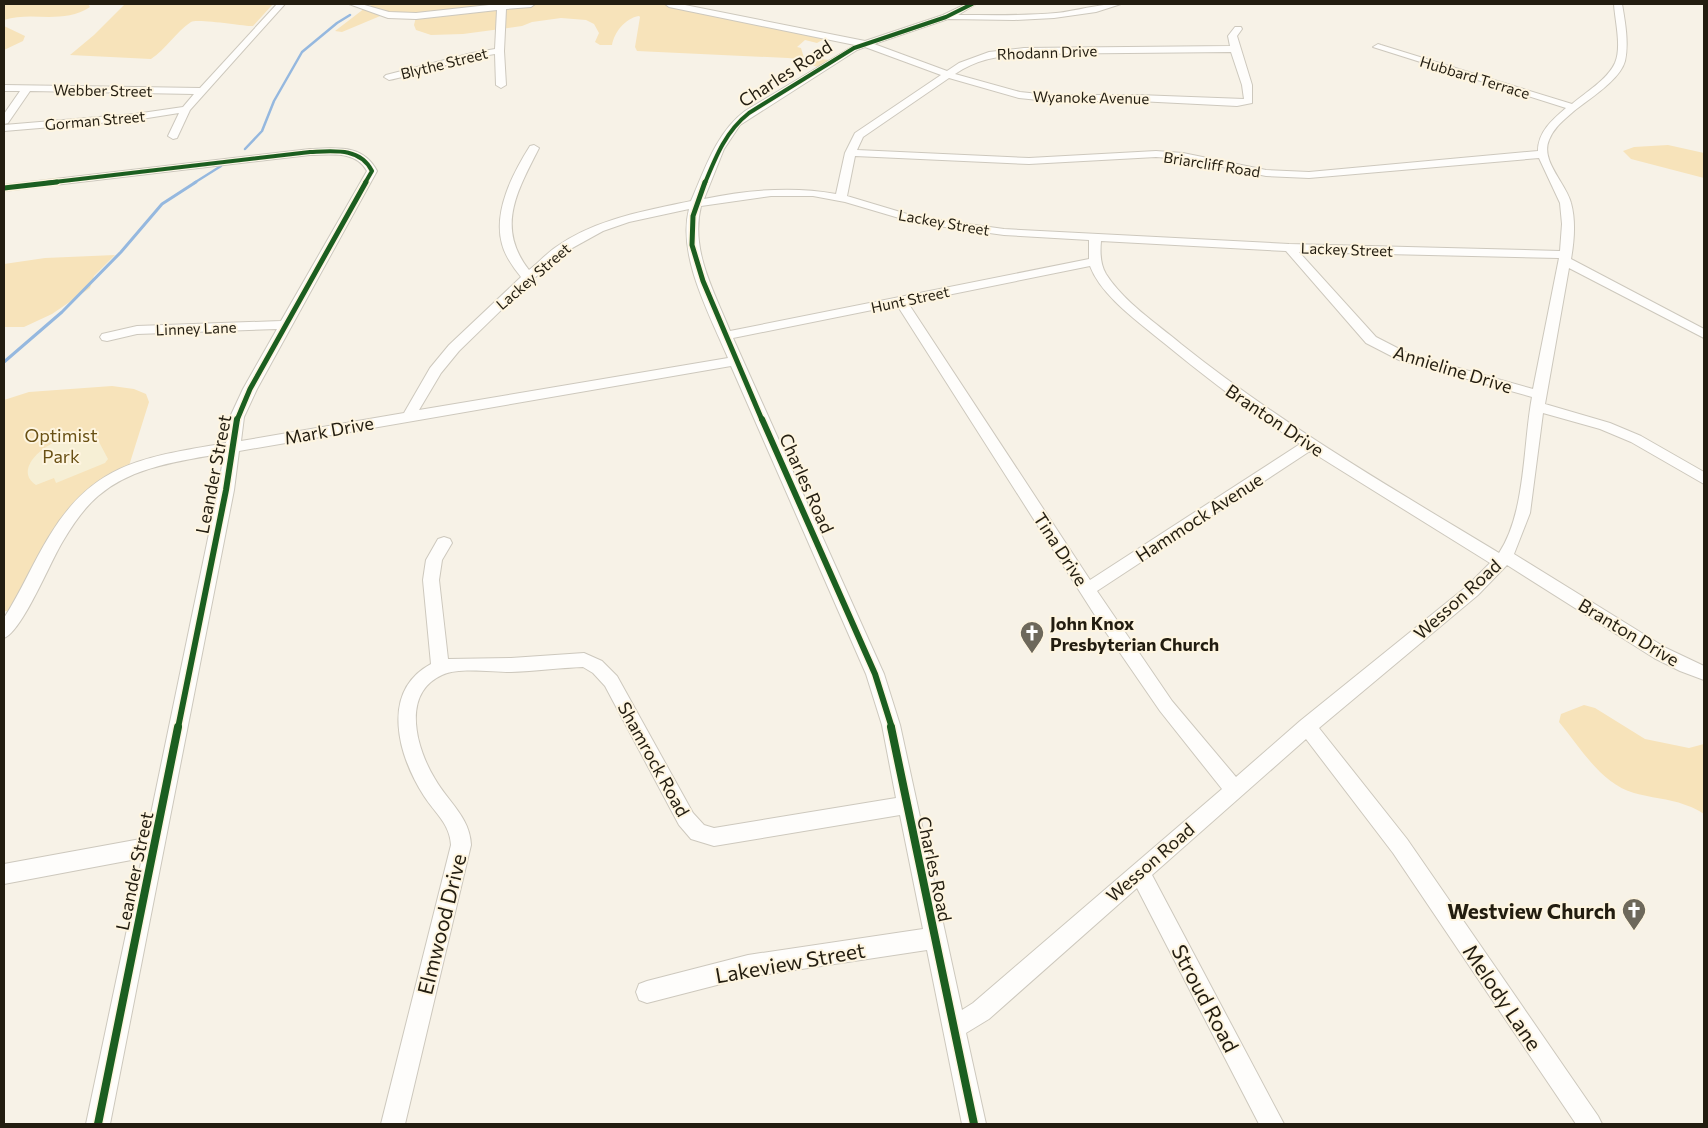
<svg xmlns="http://www.w3.org/2000/svg" width="1708" height="1128" font-family="Commissioner,sans-serif">
<style>
.green{fill:#f7e3ba}
.sand{fill:#f6efd5}
.lines{fill:none;stroke-linecap:round;stroke-linejoin:round}
.stream-far1{stroke:#95b8df;stroke-width:2.5}
.stream{stroke:#95b8df;stroke-width:3}
.minor-casing{stroke:#cdc8bd;stroke-width:2}
.minor{fill:#fefdfb;fill-rule:evenodd}
.cycleway-far3-casing{stroke:#fef5e0;stroke-width:5.5}
.cycleway-far2-casing{stroke:#fef5e0;stroke-width:8}
.cycleway-far1-casing{stroke:#fef5e0;stroke-width:9}
.cycleway-casing{stroke:#fef5e0;stroke-width:11}
.cycleway-far3{stroke:#1b5e20;stroke-width:4}
.cycleway-far2{stroke:#1b5e20;stroke-width:5}
.cycleway-far1{stroke:#1b5e20;stroke-width:6}
.cycleway{stroke:#1b5e20;stroke-width:8}
.labels{text-anchor:middle;dominant-baseline:central;stroke-width:4;stroke-linejoin:round;paint-order:stroke}
.far-street-label{font-size:15px;fill:#231d10;stroke:#fef5e0}
.street-label{font-size:18px;fill:#231d10;stroke:#fef5e0}
.park-label{font-size:18px;fill:#695014;stroke:#fef5e0}
.poi-label{font-size:18px;font-weight:bold;fill:#231d10;stroke:#fef5e0;text-anchor:start}
.near-poi-label{font-size:21px;font-weight:bold;fill:#231d10;stroke:#fef5e0;text-anchor:end}
.near-street-label{font-size:21px;fill:#231d10;stroke:#fef5e0}
</style>
<rect width="100%" height="100%" fill="#f7f2e7"/>
<path class="green" d="M4 4H88L90 7C62 25 32 11 4 20Z
M125 4H273L253 26C243 26 196 18 191 22 176 32 166 49 151 59L70 55 94 35Z
M374 4H502V7L531 4H669L836 40 824 39 817 43 805 40 797 47 801 48 804 58 831 60 820 67 802 64 798 59 788 58 637 51 635 47 640 17 639 16C625 18 614 33 612 45H600L595 42 599 33 594 24 586 20 561 18 532 22 522 26 463 34 431 35 416 30 414 25 416 17 385 14 342 32 335 31 365 8Z
M4 26 25 36 23 41 4 50Z
M1668 145 1704 153V178L1631 159 1623 151 1634 147Z
M115 255 94 276 90 288 52 314 24 327H4V264L45 258Z
M112 386 134 389 146 394 149 402 128 469 92 492 17 612 4 611V400L29 392Z
M1584 705 1595 708 1645 739 1689 748 1704 744V814C1681 799 1660 800 1634 793 1600 783 1581 748 1559 722L1561 714Z"/>
<path class="sand" d="M86 438 99 442 108 459 105 463 56 483 54 478 36 485C14 470 42 446 58 441 67 438 76 438 86 438Z"/>
<g class="lines">
<path class="stream-far1" d="M245 149 262 131 274 101 302 52 337 23 350 15
M194 183 221 166"/>
<path class="stream" d="M4 362 62 312 121 252 162 204 196 182"/>
<g class="minor-casing">
<path id="minor" d="M277 4H285L190 110 177 138 173 139 168 136 179 113 135 120 4 131V125L135 114 183 107 194 94 30 91 8 123 4 124V114L20 91H4V85L200 88Z
M349 4H361L389 12 416 13 498 4H535L531 7 506 9 504 51 506 85 501 88 496 85 495 54C459 59 425 73 389 80L384 77 386 75 472 53 495 49 497 10 416 19 388 18Z
M665 4H680L865 41 943 15 966 4H976L958 15C990 15 1023 16 1056 13 1077 11 1100 3 1121 4L1096 12 1054 18 1014 20 948 19 874 44 947 71 959 63 989 52 1024 48 1230 46 1228 36 1235 27H1241L1242 29 1237 36 1252 85V103L1237 106 1138 101H1048L1019 98 949 78 863 137 857 150 1029 158 1156 151 1183 153 1266 170 1309 172 1538 151C1538 132 1552 120 1566 108L1373 47 1378 44 1381 45 1572 104C1586 92 1607 80 1615 63 1622 47 1615 21 1614 4H1622C1625 21 1629 43 1625 61 1620 80 1589 99 1574 111 1564 120 1554 127 1549 140 1540 161 1566 183 1571 203 1576 221 1574 242 1571 259L1704 329V338L1569 268 1545 404 1610 423 1641 436 1704 472V484L1631 442 1600 429 1543 413 1530 513 1514 554 1666 648 1704 666V680L1680 671 1654 658 1507 565 1478 595 1319 728 1407 839 1598 1116 1602 1124H1576L1393 853 1306 739 1152 875 1284 1124H1259L1137 888 989 1019 966 1033 986 1124H962L927 950 748 977 647 1003 639 1000 636 992 639 984 647 981 748 955 923 929 900 815 714 846 691 839 679 825 605 686 593 673 583 667C559 668 535 671 511 672 491 672 459 667 442 675 400 694 417 750 435 779 448 802 470 817 471 845L405 1124H381L451 845C450 824 435 813 424 796 399 757 379 692 431 664L423 580 426 560 438 539 444 537 450 539 452 543 442 560 439 580 448 659 511 658 584 653 602 661 617 676 693 813 704 825 714 828 896 798 882 725 866 674 731 366 239 451 234 490 110 1124H86L142 858 4 884V864L146 838 218 490 224 453C181 461 133 466 98 496 84 508 73 524 63 541 51 560 22 632 4 638V618C21 592 33 562 50 535 95 461 147 457 226 443L230 417 243 389 277 329 137 334 107 341 102 340 100 337 102 334 137 326 281 321 367 171C356 150 330 155 310 155L4 191V185L310 149C337 148 363 144 377 171L257 389 244 417 241 441 404 413 430 368 449 345 521 277C513 267 505 256 502 244 493 211 513 173 530 146L534 145 539 148C518 190 495 227 529 270 538 263 546 254 556 247 595 219 645 211 691 201 705 169 716 133 745 111L855 45 669 7ZM865 47 941 75 855 133 845 153 836 194C793 186 747 190 704 199L724 149 740 125 857 50ZM1231 52 1242 85 1244 99 1138 95H1048L1020 92 955 74C977 59 999 56 1024 54ZM855 156 1029 164 1156 157 1183 159 1266 176 1309 178 1539 158 1560 203 1562 224 1560 251 1289 244 1004 229 917 217 847 196ZM771 196H813L845 202 916 223 1004 235 1089 240V259L730 331C714 291 690 250 701 206ZM689 209C677 256 710 315 728 358L419 410 441 373 459 351 532 280 565 252 603 231 629 222ZM1101 241 1286 251 1366 343 1399 360 1532 397C1523 444 1526 512 1499 553 1390 487 1281 424 1181 344 1156 323 1124 302 1106 274 1100 264 1100 252 1101 241ZM1299 252 1559 258 1533 389 1409 354 1376 337ZM1090 266C1101 296 1140 323 1164 343 1208 379 1252 413 1300 444L1090 580 908 303ZM897 305 1105 631 1160 711 1222 789 973 1003 962 1010 900 725 884 674 733 338ZM1310 451 1490 563 1466 587 1300 721 1236 777 1172 701 1097 591Z"/>
</g>
<use href="#minor" class="minor"/>
<g class="cycleway-far3-casing">
<path id="cycleway-far3" d="M46 183 310 152C333 151 360 147 372 171L365 183
M705 183C716 156 726 131 749 113L854 48 946 17 972 4"/>
</g>
<g class="cycleway-far2-casing">
<path id="cycleway-far2" d="M705 182 693 216 692 245 703 281 762 420
M4 188 57 182
M237 420 250 389 366 182"/>
</g>
<g class="cycleway-far1-casing">
<path id="cycleway-far1" d="M762 419 875 674 892 728
M178 728 226 490 237 419"/>
</g>
<g class="cycleway-casing">
<path id="cycleway" d="M891 727 974 1124
M98 1124 178 727"/>
</g>
<use href="#cycleway-far3" class="cycleway-far3"/>
<use href="#cycleway-far2" class="cycleway-far2"/>
<use href="#cycleway-far1" class="cycleway-far1"/>
<use href="#cycleway" class="cycleway"/>
</g>
<defs>
<g id="church-pin" transform="scale(1.25)"><path d="M0 17L-7.5 6A9.5 9.5 0 1 1 7.5 6Z" fill="#6d685b" stroke="#fef5e0"/><path d="M-1.2-6h2.4v3.5h3.3v2.4h-3.3V6h-2.4V-.1h-3.3v-2.4h3.3Z" fill="#fff"/></g>
</defs>
<g fill-rule="evenodd">
<use href="#church-pin" x="1032" y="633"/>
<use href="#church-pin" x="1634" y="910"/>
</g>
<g class="labels">
<g class="far-street-label">
<text transform="translate(1047 52) rotate(-2)">Rhodann Drive</text>
<text transform="translate(444 63) rotate(-14)">Blythe Street</text>
<text transform="translate(1475 77) rotate(17)">Hubbard Terrace</text>
<text transform="translate(103 90) rotate(1)">Webber Street</text>
<text transform="translate(1091 97) rotate(1)">Wyanoke Avenue</text>
<text transform="translate(95 120) rotate(-5)">Gorman Street</text>
<text transform="translate(1212 164) rotate(9)">Briarcliff Road</text>
<text transform="translate(944 222) rotate(10)">Lackey Street</text>
<text transform="translate(1347 249) rotate(2)">Lackey Street</text>
<text transform="translate(533 276) rotate(-41)">Lackey Street</text>
<text transform="translate(910 299) rotate(-12)">Hunt Street</text>
<text transform="translate(196 328) rotate(-2)">Linney Lane</text>
</g>
<g class="street-label">
<text transform="translate(785 73) rotate(-33)">Charles Road</text>
<text transform="translate(1453 369) rotate(17)">Annieline Drive</text>
<text transform="translate(1275 420) rotate(34)">Branton Drive</text>
<text transform="translate(329 430) rotate(-10)">Mark Drive</text>
<text transform="translate(213 474) rotate(-79)">Leander Street</text>
<text transform="translate(807 483) rotate(66)">Charles Road</text>
<text transform="translate(1199 517) rotate(-33)">Hammock Avenue</text>
<text transform="translate(1061 549) rotate(57)">Tina Drive</text>
<text transform="translate(1457 599) rotate(-42)">Wesson Road</text>
<text transform="translate(1629 632) rotate(31)">Branton Drive</text>
<text transform="translate(654 759) rotate(61)">Shamrock Road</text>
<text transform="translate(1150 862) rotate(-41)">Wesson Road</text>
<text transform="translate(935 869) rotate(78)">Charles Road</text>
<text transform="translate(134 871) rotate(-78)">Leander Street</text>
</g>
<g class="park-label">
<text x="61" y="435">Optimist<tspan x="61" dy="21">Park</tspan></text>
</g>
<g class="poi-label">
<text x="1050" y="623">John Knox<tspan x="1050" dy="21">Presbyterian Church</tspan></text>
</g>
<g class="near-poi-label">
<text x="1616" y="910">Westview Church</text>
</g>
<g class="near-street-label">
<text transform="translate(441 924) rotate(-76)">Elmwood Drive</text>
<text transform="translate(790 962) rotate(-10)">Lakeview Street</text>
<text transform="translate(1503 997) rotate(56)">Melody Lane</text>
<text transform="translate(1206 998) rotate(62)">Stroud Road</text>
</g>
</g>
<rect width="1708" height="1128" fill="none" stroke="#231d10" stroke-width="10"/>
</svg>
